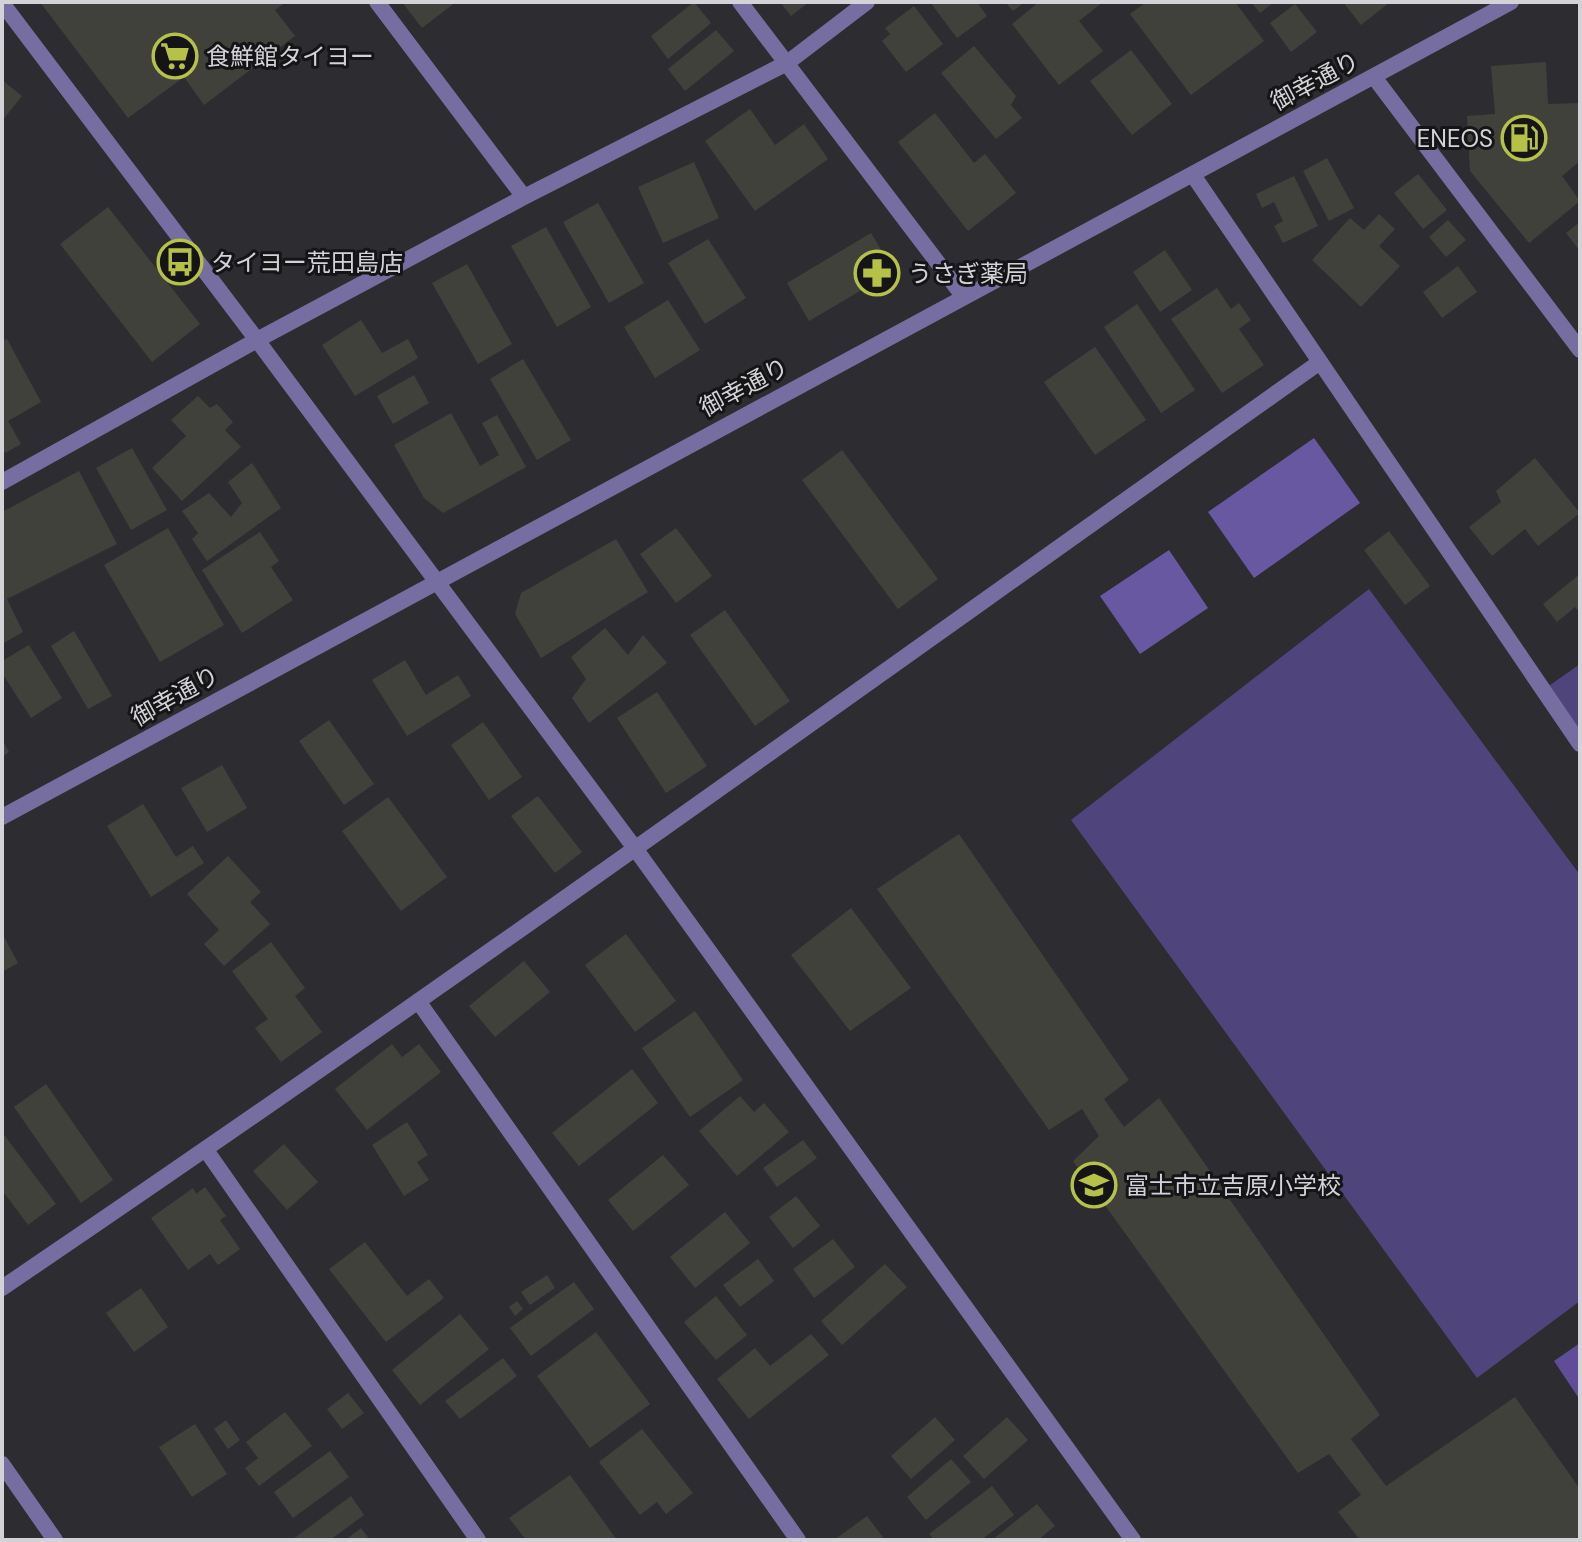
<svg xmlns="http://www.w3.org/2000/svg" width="1582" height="1542" font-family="'DM Sans','Noto Sans JP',sans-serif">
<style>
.green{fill:#4f447b}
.forest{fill:#5f4e97}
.water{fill:#6858a2}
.building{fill:#41413c}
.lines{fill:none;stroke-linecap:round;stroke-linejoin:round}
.minor{stroke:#766da1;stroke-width:16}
.tertiary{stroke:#766da1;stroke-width:16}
.labels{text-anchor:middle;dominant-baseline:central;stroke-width:6;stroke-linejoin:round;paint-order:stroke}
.poi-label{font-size:24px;fill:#d3d2d6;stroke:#151517;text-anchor:start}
.street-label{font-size:24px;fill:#d3d2d6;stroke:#151517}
</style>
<rect width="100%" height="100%" fill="#2d2c31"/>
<path class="green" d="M1369 589 1580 875V1301L1477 1378 1071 820Z
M1580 664V739L1543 690Z"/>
<path class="forest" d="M1580 1343V1400L1554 1361Z"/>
<path class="water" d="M1314 438 1360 503 1254 578 1208 512Z
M1169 550 1208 608 1140 654 1100 596Z"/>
<path class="building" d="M40 2H286L275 10 295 36 204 105 184 77 128 118Z
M402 2H456L422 28Z
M694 2 711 23 668 59 651 36Z
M780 2H809L791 16Z
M930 2H977L987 16 957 38Z
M1005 2H1025L1013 11Z
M1039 2H1103L1079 21 1103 51 1059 85 1012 24Z
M1146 2H1235L1264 41 1191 95 1130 14Z
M1251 2H1274L1260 13Z
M1343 2H1390L1361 25Z
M1295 4 1317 32 1291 52 1270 23Z
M914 6 943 44 906 72 882 41 890 34 885 28Z
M716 30 734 51 685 91 668 69Z
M974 46 1016 96 1011 105 1022 118 996 139 941 73Z
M1131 50 1172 104 1132 135 1090 81Z
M1546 62 1548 104 1580 103V161L1562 176 1580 201 1529 243 1470 171 1467 116 1495 114 1491 66Z
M2 80 22 96 2 121Z
M750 109 775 145 804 124 828 159 755 211 705 141Z
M935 113 974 163 985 154 1016 193 968 231 898 142Z
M1327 158 1354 208 1329 221 1303 171Z
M694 162 719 218 663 243 638 187Z
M1418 174 1447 210 1423 229 1394 193Z
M1294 176 1318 226 1283 243 1274 226 1283 221 1274 202 1262 208 1256 194Z
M598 203 644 283 609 303 563 222Z
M108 207 200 324 152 362 60 244Z
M1379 214 1395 229 1379 246 1400 266 1361 307 1312 260 1350 218 1364 230Z
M1448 220 1466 240 1446 257 1429 237Z
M1580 222V251L1566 233Z
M546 227 591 307 557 327 511 246Z
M871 233 894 271 809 321 787 283Z
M708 239 746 298 705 324 668 263Z
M1165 250 1192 290 1160 312 1133 272Z
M467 264 512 344 478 364 432 283Z
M1458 266 1477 292 1442 318 1423 292Z
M1217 288 1231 309 1239 303 1251 320 1239 329 1264 365 1222 393 1171 319Z
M668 300 700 350 655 378 624 327Z
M1137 304 1195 390 1161 413 1104 327Z
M361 320 382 353 408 339 418 358 355 396 322 345Z
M7 339 41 402 8 421 21 444 5 453 2 447V341Z
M1095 347 1146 420 1095 455 1044 382Z
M523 359 571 440 537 460 490 379Z
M414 375 429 403 393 424 377 396Z
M198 396 210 408 217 404 233 422 225 430 241 447 182 501 152 468 186 436 171 420Z
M451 413 480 466 499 455 482 423 497 415 526 467 443 513 424 498 394 445Z
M132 448 167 510 131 530 96 468Z
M842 450 938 579 898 609 802 480Z
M1535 458 1580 513 1538 546 1525 529 1492 556 1469 527 1501 502 1496 491Z
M252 463 281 508 207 561 192 539 198 533 182 511 209 493 231 517 242 503 228 482Z
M79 471 117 544 7 599 23 632 2 644V512Z
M168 528 224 625 160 662 104 565Z
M676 528 712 576 676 603 640 554Z
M1389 531 1430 586 1405 605 1364 550Z
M260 532 279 561 271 567 293 600 242 633 202 570Z
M616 539 648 592 541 658 515 614 521 593Z
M1580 574V613L1575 607 1557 622 1543 604Z
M725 610 790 701 755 726 690 635Z
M605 628 628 655 643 635 667 663 589 723 572 698 586 679 571 657Z
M74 631 112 696 88 709 51 646Z
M29 645 62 698 31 718 2 673V661Z
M405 660 426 695 458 675 471 696 407 736 372 680Z
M657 692 707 766 666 793 617 718Z
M329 720 374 784 344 805 299 741Z
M483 722 522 777 489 800 451 745Z
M2 739 9 752 2 757Z
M222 765 247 808 207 832 181 788Z
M538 796 582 852 555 873 511 816Z
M388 797 447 877 401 911 342 831Z
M143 804 176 857 193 846 204 863 151 897 107 826Z
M959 834 1129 1080 1104 1099 1124 1127 1159 1098 1380 1415 1351 1439 1386 1486 1515 1397 1580 1489V1540H1360L1338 1512 1361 1495 1329 1454 1298 1473 1073 1161 1099 1136 1082 1109 1049 1130 877 889Z
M228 856 261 892 250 902 270 924 224 966 204 944 219 930 187 894Z
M851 908 911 988 850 1031 791 955Z
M2 933 18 963 2 972Z
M626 934 676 1001 635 1032 585 965Z
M271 942 305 988 295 996 322 1032 281 1062 255 1028 268 1019 232 971Z
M524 961 550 992 495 1037 469 1006Z
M695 1011 743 1080 690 1117 642 1048Z
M392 1044 402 1057 419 1044 441 1072 367 1130 335 1089Z
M632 1069 658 1103 579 1166 552 1133Z
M46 1084 113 1180 81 1203 14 1107Z
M740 1096 754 1112 764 1103 789 1132 737 1176 699 1131Z
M407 1122 428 1155 417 1162 429 1180 404 1196 372 1145Z
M2 1132 56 1204 28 1225 2 1190Z
M803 1140 817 1158 777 1187 763 1168Z
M284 1144 318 1182 287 1210 253 1171Z
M663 1155 689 1185 633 1231 608 1200Z
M205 1187 226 1216 220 1220 240 1249 218 1265 210 1254 188 1270 151 1218 193 1188 196 1194Z
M796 1196 820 1226 793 1248 769 1217Z
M725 1212 750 1243 695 1288 670 1257Z
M833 1239 855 1267 814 1298 793 1269Z
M365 1242 407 1296 429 1279 444 1298 386 1342 329 1269Z
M758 1259 774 1281 740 1307 723 1285Z
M885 1264 907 1287 842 1345 821 1321Z
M547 1275 555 1288 530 1305 521 1292Z
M574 1282 594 1309 531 1356 510 1328Z
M141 1288 168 1327 134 1352 106 1313Z
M716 1296 747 1335 716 1360 684 1322Z
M517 1301 523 1309 515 1316 509 1307Z
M460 1314 489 1349 420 1405 392 1370Z
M596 1332 650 1404 590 1448 537 1376Z
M811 1334 829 1355 749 1419 717 1379 755 1348 770 1366Z
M503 1358 517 1376 460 1419 445 1401Z
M348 1393 364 1413 342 1429 327 1409Z
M285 1412 312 1446 259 1486 245 1468 258 1458 246 1442Z
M935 1417 955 1440 911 1479 891 1456Z
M1007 1417 1028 1440 984 1479 963 1456Z
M226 1420 240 1440 228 1449 214 1429Z
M195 1424 227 1474 192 1497 159 1447Z
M642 1429 693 1493 666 1514 657 1502 640 1515 599 1462Z
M330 1451 349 1477 293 1518 274 1492Z
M951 1459 971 1482 926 1520 907 1497Z
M570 1475 617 1540H526L509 1518Z
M992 1486 1014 1515 981 1540H934L929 1534Z
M351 1496 364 1515 330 1540H292Z
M1037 1504 1055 1526 1038 1540H992Z
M867 1516 885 1540H834Z
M361 1528 370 1540H345Z"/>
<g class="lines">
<path class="minor" d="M377 2 524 197
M740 2 963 296
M1374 77 1580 350
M1193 175 1580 744
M2 482 257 340 524 197 787 63 867 2
M418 1001 798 1540
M206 1150 478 1540
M2 1288C447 987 882 672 1320 362"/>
<path class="tertiary" d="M2 3 257 340 634 847 1133 1540
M2 817 1511 2
M2 1464 55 1540"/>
</g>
<defs>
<g id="supermarket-ring" transform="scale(2.3)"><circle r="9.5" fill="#151517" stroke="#b6c148" stroke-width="1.5"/><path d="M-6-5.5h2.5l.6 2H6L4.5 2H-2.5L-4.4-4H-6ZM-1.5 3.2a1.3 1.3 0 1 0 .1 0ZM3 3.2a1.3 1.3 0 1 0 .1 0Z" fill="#b6c148"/></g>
<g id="fuel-ring" transform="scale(2.3)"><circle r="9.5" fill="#151517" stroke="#b6c148" stroke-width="1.5"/><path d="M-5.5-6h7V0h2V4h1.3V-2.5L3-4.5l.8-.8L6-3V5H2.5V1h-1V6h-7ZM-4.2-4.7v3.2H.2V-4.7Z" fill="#b6c148"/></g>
<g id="bus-ring" transform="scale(2.3)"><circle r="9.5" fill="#151517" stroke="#b6c148" stroke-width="1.5"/><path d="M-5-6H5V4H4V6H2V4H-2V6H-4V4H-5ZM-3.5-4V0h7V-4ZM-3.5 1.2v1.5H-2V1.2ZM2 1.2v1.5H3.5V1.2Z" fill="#b6c148"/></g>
<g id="pharmacy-ring" transform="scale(2.3)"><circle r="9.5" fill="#151517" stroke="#b6c148" stroke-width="1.5"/><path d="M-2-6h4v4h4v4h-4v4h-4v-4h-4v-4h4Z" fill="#b6c148"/></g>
<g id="school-ring" transform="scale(2.3)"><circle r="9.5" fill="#151517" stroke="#b6c148" stroke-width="1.5"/><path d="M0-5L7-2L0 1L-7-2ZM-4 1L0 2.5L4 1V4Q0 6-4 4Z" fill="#b6c148"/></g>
</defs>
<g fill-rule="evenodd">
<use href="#supermarket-ring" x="175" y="56"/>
<use href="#fuel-ring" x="1524" y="138"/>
<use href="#bus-ring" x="180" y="262"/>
<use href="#pharmacy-ring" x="877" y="273"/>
<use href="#school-ring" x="1094" y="1185"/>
</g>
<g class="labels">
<g class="poi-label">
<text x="206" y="56">食鮮館タイヨー</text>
<text x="1493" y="138" text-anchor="end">ENEOS</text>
<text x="211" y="262">タイヨー荒田島店</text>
<text x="908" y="273">うさぎ薬局</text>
<text x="1125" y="1185">富士市立吉原小学校</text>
</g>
<g class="street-label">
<text transform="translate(1315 81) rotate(-28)">御幸通り</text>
<text transform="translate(744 387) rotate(-28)">御幸通り</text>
<text transform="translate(175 696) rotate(-29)">御幸通り</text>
</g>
</g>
<rect width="1582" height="1542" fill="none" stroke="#d3d2d6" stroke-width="8"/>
</svg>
